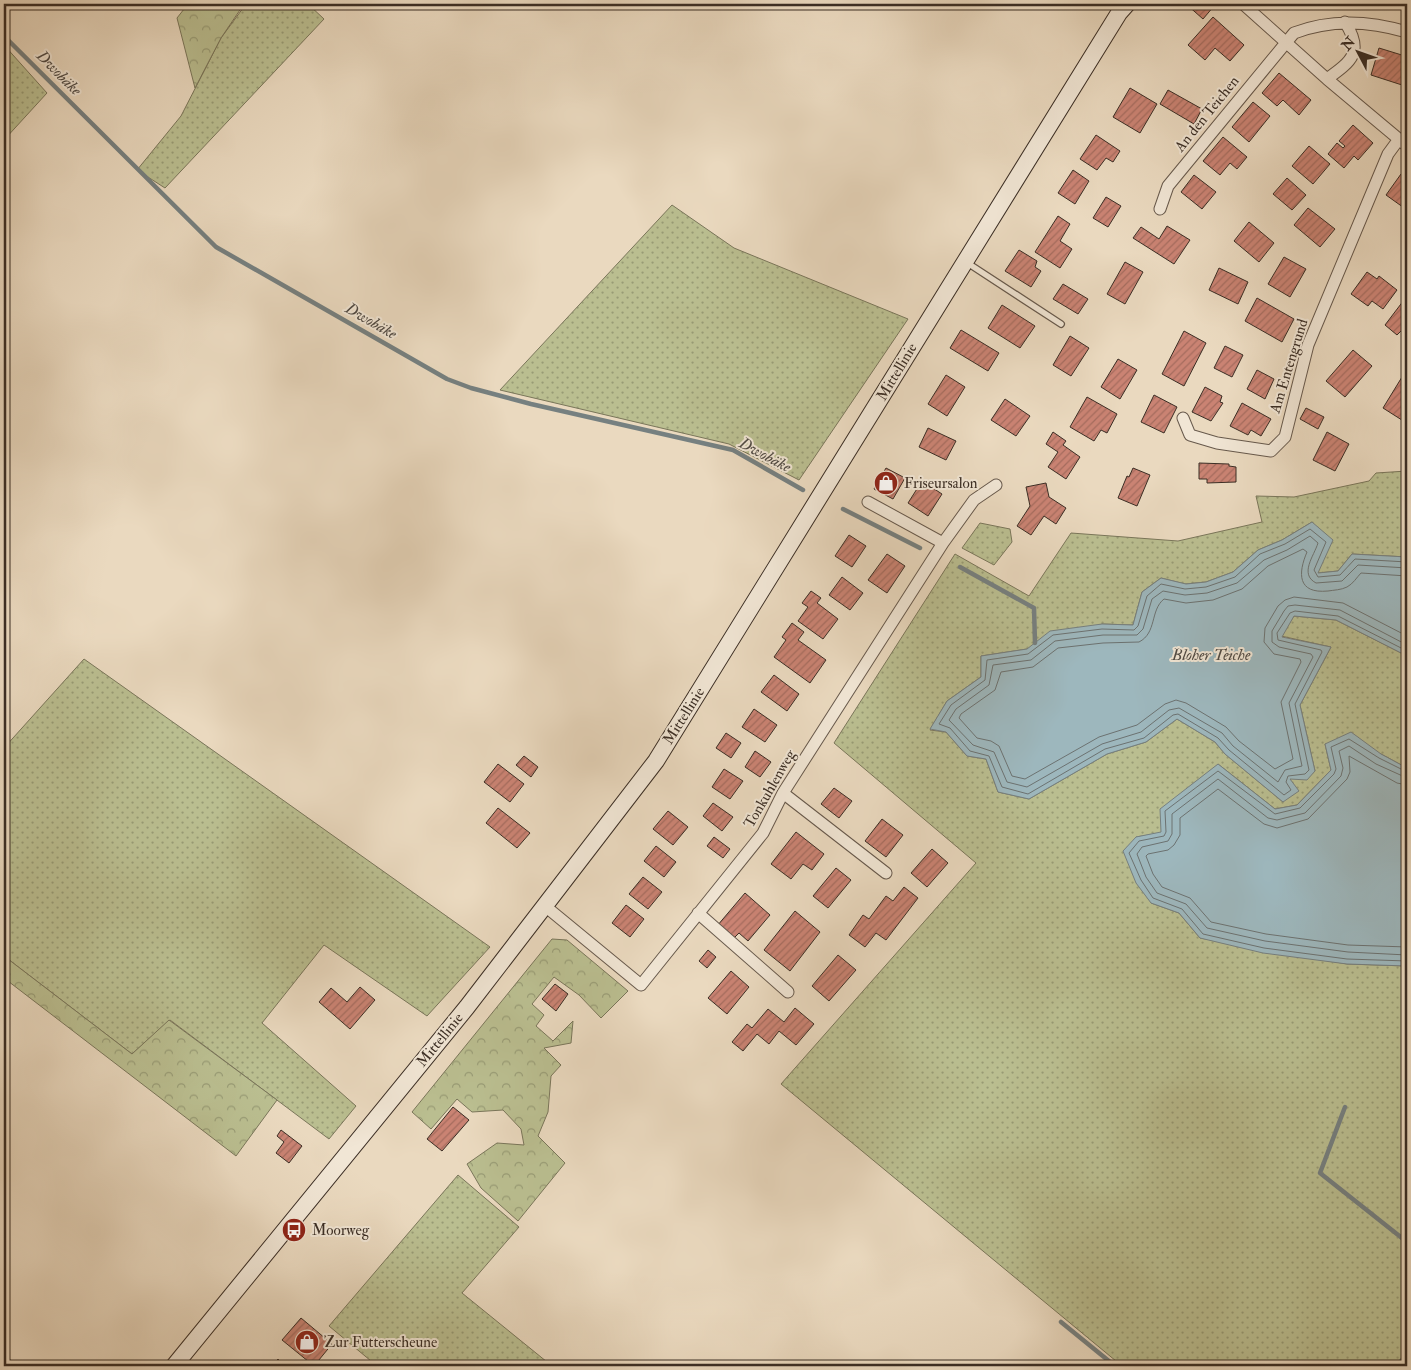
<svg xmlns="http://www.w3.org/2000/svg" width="1411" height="1370" font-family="'IM FELL Double Pica',serif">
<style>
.grass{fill:url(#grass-dots);stroke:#7a765a}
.forest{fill:url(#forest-crowns);stroke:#7a765a}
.water{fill:#9db7bd;stroke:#768080}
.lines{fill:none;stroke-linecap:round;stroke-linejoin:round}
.shore{stroke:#6c7271;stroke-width:1}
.stream{stroke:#768080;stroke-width:4.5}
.building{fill:url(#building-hatch);stroke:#3b2e25}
.lane-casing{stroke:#67594c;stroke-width:8}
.street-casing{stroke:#67594c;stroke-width:13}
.secondary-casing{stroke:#3b2e25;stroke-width:18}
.lane{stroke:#f1e6d5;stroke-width:5.5}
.street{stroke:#f1e6d5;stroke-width:11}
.secondary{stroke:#f1e6d5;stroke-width:16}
.labels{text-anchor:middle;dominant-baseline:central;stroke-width:4;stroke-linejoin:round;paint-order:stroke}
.street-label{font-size:15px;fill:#3b2e25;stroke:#f1e6d5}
.poi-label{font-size:15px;fill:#3b2e25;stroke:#f1e6d5;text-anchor:start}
.water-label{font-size:16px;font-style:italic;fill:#4f4943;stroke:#f1e6d5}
</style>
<defs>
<pattern id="grass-dots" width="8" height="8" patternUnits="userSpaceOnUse" patternTransform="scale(1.25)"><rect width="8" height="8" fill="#babe90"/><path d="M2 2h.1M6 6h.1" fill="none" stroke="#989b75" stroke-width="1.8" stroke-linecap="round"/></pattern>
<pattern id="forest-crowns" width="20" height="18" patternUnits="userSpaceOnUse" patternTransform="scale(1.25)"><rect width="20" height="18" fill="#babe90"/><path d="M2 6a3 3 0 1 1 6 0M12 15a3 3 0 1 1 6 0" fill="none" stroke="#989b75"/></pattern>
<pattern id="building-hatch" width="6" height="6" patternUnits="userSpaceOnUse" patternTransform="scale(1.25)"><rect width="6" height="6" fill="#ca8373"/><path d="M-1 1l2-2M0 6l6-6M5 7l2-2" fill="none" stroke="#a56c5e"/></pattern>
</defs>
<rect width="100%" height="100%" fill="#ead9bf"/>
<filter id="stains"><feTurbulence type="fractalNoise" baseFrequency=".004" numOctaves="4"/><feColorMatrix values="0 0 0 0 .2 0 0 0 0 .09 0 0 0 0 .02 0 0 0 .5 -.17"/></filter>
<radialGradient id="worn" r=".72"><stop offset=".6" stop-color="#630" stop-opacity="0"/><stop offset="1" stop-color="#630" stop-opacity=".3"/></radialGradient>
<path class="grass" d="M246 4H308L324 19 165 188 137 170 181 116 221 38Z
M4 45 47 93 4 140Z
M672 205 734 248 908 319 799 480 729 444 500 390Z
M1407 471V557L1352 554 1338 571 1318 573 1312 522 1282 540 1258 550 1233 572 1206 582 1185 584 1161 578 1142 592 1133 625 1102 624 1027 649 981 656V677L947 701 930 730 946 732 967 756 986 759 998 792 1029 799 1107 754 1146 742 1177 719 1215 742 1225 754 1283 802 1290 779 1315 771 1300 705 1331 647 1281 636 1294 616 1336 620 1407 656V768L1381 754 1325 744 1331 770 1297 805 1275 809 1218 764 1161 833 1136 837 1151 903 1179 913 1200 938 1347 964 1407 966V1366H1122L781 1084 976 863 834 743 955 554 1029 596 1071 533 1178 541 1262 522 1256 496 1294 497 1369 481 1376 473Z
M980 523 1010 529 1012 542 994 565 962 548Z
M84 659 490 947 427 1016 324 945 262 1023 356 1106 329 1139 170 1020 132 1054 4 956V748Z
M458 1175 519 1227 462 1293 552 1366H377L329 1326Z"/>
<path class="forest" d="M188 4H244L221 38 195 88 177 18Z
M552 939 567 940 628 991 601 1018 579 995 554 977 532 1004 544 1015 536 1026 553 1041 573 1021 571 1043 544 1048 561 1065 551 1076 548 1112 538 1136 565 1163 518 1221 481 1188 467 1164 497 1143 524 1145 521 1129 503 1110 472 1112 457 1099 431 1129 412 1112Z
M4 956 132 1054 169 1020 277 1100 236 1156 4 978Z"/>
<path class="water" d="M1312 522 1333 540 1318 573 1338 571 1352 554 1407 557V656L1336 620 1294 616 1282 637 1331 647 1300 705 1315 771 1307 780 1290 779 1299 791 1283 802 1225 754 1215 742 1177 719 1146 742 1107 754 1029 799 998 792 986 759 967 756 946 732 930 729 947 701 981 677V656L1027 649 1050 631 1102 624 1133 625 1142 592 1161 578 1186 584 1206 582 1233 572 1258 550 1282 540Z
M1351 732 1381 754 1407 768V966L1347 964 1263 953 1200 938 1179 913 1151 903 1136 883 1123 851 1136 837 1161 832 1160 809 1218 764 1275 809 1297 805 1331 770 1325 744Z"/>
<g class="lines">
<path class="shore" d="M1407 562 1355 559 1340 575 1318 577 1314 570 1326 542 1310 529 1285 544 1260 554 1235 577 1206 587 1185 589 1161 584 1147 596 1138 626 1134 630 1102 629 1053 635 1028 654 987 660 985 680 951 705 939 724 950 728 970 751 989 756 1002 787 1028 794 1105 749 1144 738 1173 715 1178 714 1218 738 1229 750 1284 795 1291 790 1286 782 1288 776 1305 774 1309 770 1295 704 1322 652 1321 650 1278 640 1277 633 1290 613 1295 611 1338 616 1407 651
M1407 568 1358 565 1342 581 1316 583C1299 574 1314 556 1318 543L1310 536 1287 550 1264 560 1237 583 1207 593 1185 595 1163 591 1152 599 1143 629 1137 635H1103L1055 641 1031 660 993 665 989 685 956 709 949 720 973 745 994 752 1007 782 1027 787 1102 744 1141 732 1169 710 1179 708 1222 733 1233 746 1278 782 1285 770 1302 766 1289 703 1313 657 1311 654 1279 647 1272 642V631L1284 611 1288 606 1295 605 1340 610 1407 645
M1407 576 1361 573C1357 577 1353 584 1347 587 1341 590 1334 590 1328 591 1297 594 1298 573 1307 552L1303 549 1268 566 1242 589 1213 600 1186 603 1164 599C1150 610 1157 633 1139 642L1103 643 1058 648 1033 667 1001 672 995 690 961 714 959 718 977 738 991 741 999 746 1012 776 1025 779 1099 737 1137 725 1165 704 1176 700 1186 703 1226 727 1239 741 1275 769 1293 759 1281 702 1301 662 1300 659 1274 654 1264 642 1265 628 1278 606 1285 600 1294 597 1343 603 1407 636
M1407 772 1379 758 1349 739 1331 747 1336 769 1334 774 1300 808 1275 814 1218 771 1165 811 1166 832 1164 836 1139 841 1129 853 1141 880 1153 898 1182 909 1203 934 1264 948 1347 959 1407 961
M1407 778 1376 764 1349 746 1339 751 1343 768 1341 776 1305 813 1277 820 1268 818 1218 779 1172 814V834L1168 841 1142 847 1137 854 1146 877 1157 893 1186 904 1207 928 1265 941 1348 952 1407 955
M1407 785 1397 783 1349 756 1350 772 1347 779 1308 819 1277 828 1264 824 1218 789 1180 818V835L1174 845 1168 850 1148 854 1146 856 1153 874 1162 887 1190 898 1211 922 1266 934 1348 945 1407 947"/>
<path class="stream" d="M4 36 216 247 447 379 471 388 531 404 733 450 803 490
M843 509 920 548
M960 567 1034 608 1035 643
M1345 1107 1320 1173 1407 1242
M1061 1322 1115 1366
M4 1357 15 1366
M1397 1366 1407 1354"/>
</g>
<path class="building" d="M1186 4H1211L1214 6 1203 19Z
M1213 17 1244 45 1230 61 1215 48 1205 60 1188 45Z
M1379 48 1405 56 1404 59 1407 60V79L1405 78 1402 85 1371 75Z
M1279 73 1311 100 1299 115 1283 100 1277 106 1262 93Z
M1130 88 1157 104 1140 133 1113 117Z
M1168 90 1202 109 1194 124 1160 104Z
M1253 102 1270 116 1249 142 1232 127Z
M1353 125 1373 143 1358 160 1354 156 1344 168 1328 154 1337 143 1343 148 1345 146 1339 141Z
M1096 135 1120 151 1113 162 1106 158 1097 170 1080 159Z
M1223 137 1247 157 1237 169 1230 163 1220 175 1203 161Z
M1309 146 1330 164 1313 184 1292 166Z
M1073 170 1089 181 1075 204 1058 193Z
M1401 174 1407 178V210L1386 195Z
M1194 175 1216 192 1202 209 1181 192Z
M1287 178 1306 195 1292 210 1273 194Z
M1106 197 1121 206 1108 227 1093 218Z
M1308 208 1335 229 1320 247 1294 225Z
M1058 216 1070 224 1060 241 1072 249 1060 268 1035 252Z
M1249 222 1274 243 1259 262 1234 241Z
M1167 226 1190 240 1174 264 1133 238 1141 227 1159 239Z
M1019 250 1037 261 1035 267 1041 271 1031 287 1005 271Z
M1284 257 1306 269 1290 297 1268 284Z
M1125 262 1143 272 1125 304 1107 294Z
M1219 268 1248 282 1238 304 1209 290Z
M1367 272 1377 279 1379 276 1397 290 1383 309 1372 301 1368 306 1351 294Z
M1063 284 1088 299 1078 314 1053 299Z
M1407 296V334L1402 330 1397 335 1385 325Z
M1257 298 1294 319 1282 342 1245 321Z
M1002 305 1035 326 1020 348 988 328Z
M961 330 999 353 988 371 950 348Z
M1184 331 1206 343 1184 386 1162 374Z
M1070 336 1089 348 1071 376 1053 365Z
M1225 346 1243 355 1232 377 1214 368Z
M1353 350 1372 366 1345 397 1326 381Z
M1118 359 1137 370 1120 399 1101 387Z
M1257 370 1274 379 1265 399 1247 389Z
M946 375 965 387 947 416 928 404Z
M1402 377 1407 380V418L1405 422 1383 408Z
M1205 387 1222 396 1220 402 1223 403 1211 421 1192 412Z
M1154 395 1177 407 1164 433 1141 422Z
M1087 397 1117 414 1107 433 1101 430 1094 441 1070 427Z
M1005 399 1030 416 1016 436 991 420Z
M1242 403 1271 419 1261 436 1251 430 1248 435 1230 426Z
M1306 408 1324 417 1318 429 1300 419Z
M928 428 956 441 946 460 919 447Z
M1053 432 1066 441 1063 445 1080 457 1066 479 1048 467 1058 452 1046 444Z
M1327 432 1349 444 1335 471 1313 460Z
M1199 463 1229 464V466L1236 467V482L1207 483V479H1199Z
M886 468 905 478 893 499 874 489Z
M1133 468 1150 475 1137 506 1118 498 1127 476 1129 477Z
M922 481 942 494 928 516 908 503Z
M1046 483 1049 497 1066 508 1056 524 1044 516 1031 535 1017 526 1030 506 1026 487Z
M849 535 866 546 852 567 835 556Z
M887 554 905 566 887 593 868 580Z
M842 577 863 593 850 610 829 595Z
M811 591 821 598 817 603 838 619 823 639 798 621 808 607 802 603Z
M792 623 804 632 798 640 826 660 810 683 774 657 786 640 782 637Z
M774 675 799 694 787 711 761 692Z
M754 709 777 725 765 742 742 727Z
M726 733 741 743 731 758 716 748Z
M755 751 771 762 760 777 745 767Z
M524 756 538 767 531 777 516 765Z
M498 764 524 784 510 802 484 782Z
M724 769 743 781 730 799 712 787Z
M834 788 852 801 839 818 821 804Z
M713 803 733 817 722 831 703 816Z
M498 808 530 833 517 848 486 823Z
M668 811 688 827 673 845 653 829Z
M882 819 903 835 886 857 865 841Z
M796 832 824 854 812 870 803 864 791 879 771 864Z
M714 837 730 849 723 858 707 846Z
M656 846 676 862 664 877 644 861Z
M932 849 948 863 927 887 911 873Z
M836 868 851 880 828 908 813 896Z
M643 877 662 892 648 909 629 894Z
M904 887 918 898 886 940 876 933 865 947 849 935 863 915 869 919 886 896 893 901Z
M745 893 770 915 748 941 739 933 732 940 717 926Z
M626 905 644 919 630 937 612 923Z
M795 911 820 932 790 971 764 950Z
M708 950 716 957 707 968 699 961Z
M838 955 856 970 829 1001 812 986Z
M731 971 749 987 727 1014 708 998Z
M555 984 568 994 556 1011 542 999Z
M360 987 375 1000 350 1029 319 1002 331 988 347 1002Z
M795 1008 814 1024 796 1045 779 1031 769 1044 757 1034 743 1051 732 1042 747 1024 752 1028 768 1009 784 1022Z
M453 1107 469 1120 442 1151 427 1139Z
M281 1130 302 1146 289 1163 276 1153 284 1142 277 1136Z
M301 1318 332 1344 314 1366 282 1340Z
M278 1359 285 1366H271Z"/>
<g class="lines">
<g class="lane-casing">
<path id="lane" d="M966 262 1061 324"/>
</g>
<g class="street-casing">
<path id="street" d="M1243 4 1327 79 1407 146
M1327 79C1352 61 1364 52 1345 22
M1160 209 1168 186 1294 33C1330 19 1370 21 1407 32
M1183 418 1190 435 1217 443 1271 451 1285 437 1308 345 1388 154 1399 139
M868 502 943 543
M783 793 886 873
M545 906 641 985 763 833 783 793 943 543 974 500 996 485
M698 913 788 992"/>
</g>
<g class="secondary-casing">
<path id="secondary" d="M174 1366 467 1007 656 761 1119 13 1127 4"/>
</g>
<use href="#lane" class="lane"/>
<use href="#street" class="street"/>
<use href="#secondary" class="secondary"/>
</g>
<defs>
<g id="shop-disc" transform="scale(1.25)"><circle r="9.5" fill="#8f2418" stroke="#f1e6d5"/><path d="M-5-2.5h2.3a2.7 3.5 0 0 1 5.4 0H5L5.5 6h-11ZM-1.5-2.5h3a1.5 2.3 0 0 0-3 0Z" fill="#fff"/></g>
<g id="bus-disc" transform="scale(1.25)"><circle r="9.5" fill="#8f2418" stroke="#f1e6d5"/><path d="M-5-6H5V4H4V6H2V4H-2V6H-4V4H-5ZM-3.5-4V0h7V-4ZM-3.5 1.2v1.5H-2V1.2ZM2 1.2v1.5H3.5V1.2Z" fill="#fff"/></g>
</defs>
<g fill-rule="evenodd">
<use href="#shop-disc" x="886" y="483"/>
<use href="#bus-disc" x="294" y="1230"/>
<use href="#shop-disc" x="307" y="1342"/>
</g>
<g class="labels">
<g class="street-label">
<text transform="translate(1207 114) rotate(-51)">An den Teichen</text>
<text transform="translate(1289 366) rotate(-73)">Am Entengrund</text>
<text transform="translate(897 372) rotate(-59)">Mittellinie</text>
<text transform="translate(684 716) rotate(-58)">Mittellinie</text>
<text transform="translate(770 789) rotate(-60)">Tonkuhlenweg</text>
<text transform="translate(440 1040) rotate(-51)">Mittellinie</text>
</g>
<g class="poi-label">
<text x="904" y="483">Friseursalon</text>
<text x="312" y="1230">Moorweg</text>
<text x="324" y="1342">Zur Futterscheune</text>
</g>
<g class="water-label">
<text transform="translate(59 73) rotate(45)">Dwobäke</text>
<text transform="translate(371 321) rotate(30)">Dwobäke</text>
<text transform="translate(765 455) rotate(28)">Dwobäke</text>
<text x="1211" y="655">Bloher Teiche</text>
</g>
</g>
<rect width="1411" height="1370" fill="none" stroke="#ead9bf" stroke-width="20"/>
<rect x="5" y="5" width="1401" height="1360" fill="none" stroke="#3b2e25" stroke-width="2.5"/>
<rect x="10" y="10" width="1391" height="1350" fill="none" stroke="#3b2e25"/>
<g transform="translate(1358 52) rotate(311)" stroke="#f1e6d5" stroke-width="4" paint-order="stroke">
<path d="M0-4L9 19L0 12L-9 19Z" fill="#3b2e25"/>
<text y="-8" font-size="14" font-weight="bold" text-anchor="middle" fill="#3b2e25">N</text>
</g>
<rect width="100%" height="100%" filter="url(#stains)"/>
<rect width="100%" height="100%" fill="url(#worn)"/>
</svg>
